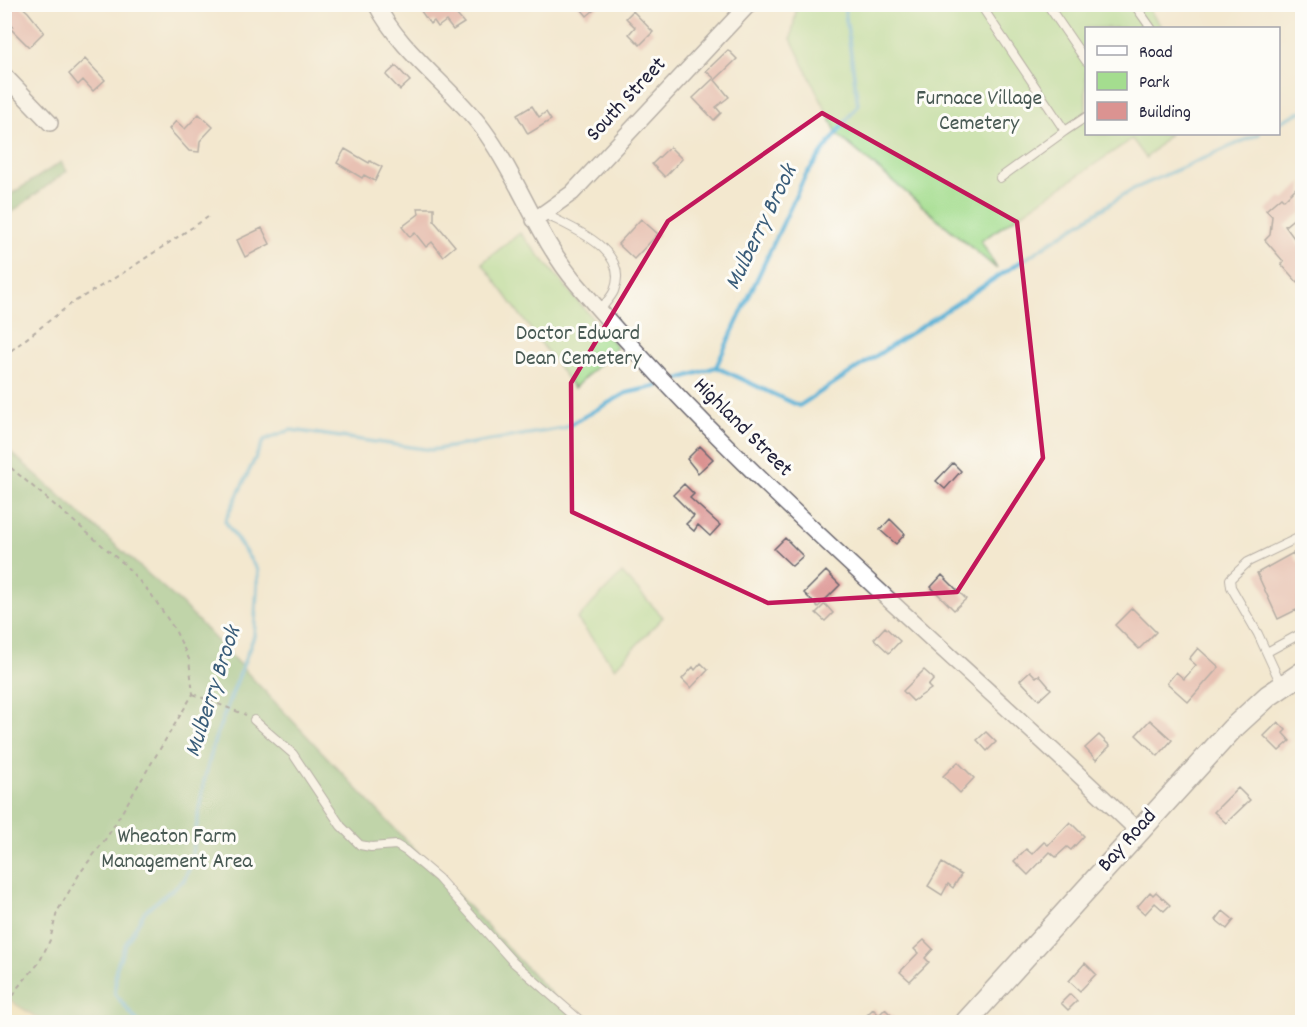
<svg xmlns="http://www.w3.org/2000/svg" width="1307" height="1027" font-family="Dekko,sans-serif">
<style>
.green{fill:#a4dd8f;stroke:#638065;stroke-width:1.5}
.forest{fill:#83bc7a;stroke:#526f5a;stroke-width:1.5}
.sand{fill:#eeda9e;stroke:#887e6c;stroke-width:1.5}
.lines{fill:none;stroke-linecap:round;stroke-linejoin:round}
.stream{stroke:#5bb2d7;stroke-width:4}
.building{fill:#db9391}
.lane-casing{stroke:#6b676f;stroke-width:10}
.street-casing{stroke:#6b676f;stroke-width:18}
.secondary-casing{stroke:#6b676f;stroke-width:24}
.path{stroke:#6b676f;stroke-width:2;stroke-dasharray:4.5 4.5;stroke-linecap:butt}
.lane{stroke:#fff;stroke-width:8}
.street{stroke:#fff;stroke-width:15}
.secondary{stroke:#fff;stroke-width:21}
.marked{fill:none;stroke:#c2185b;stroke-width:4.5;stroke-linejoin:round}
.labels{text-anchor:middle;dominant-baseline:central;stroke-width:6;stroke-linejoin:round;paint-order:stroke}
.park-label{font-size:22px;fill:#495a54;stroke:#fdfcf7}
.street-label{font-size:22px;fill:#22223b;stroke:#fdfcf7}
.water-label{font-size:24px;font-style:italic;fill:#395c79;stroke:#fdfcf7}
</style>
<rect width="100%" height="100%" fill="#fdfcf7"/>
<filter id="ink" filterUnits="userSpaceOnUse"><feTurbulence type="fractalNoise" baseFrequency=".0167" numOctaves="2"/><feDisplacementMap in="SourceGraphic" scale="12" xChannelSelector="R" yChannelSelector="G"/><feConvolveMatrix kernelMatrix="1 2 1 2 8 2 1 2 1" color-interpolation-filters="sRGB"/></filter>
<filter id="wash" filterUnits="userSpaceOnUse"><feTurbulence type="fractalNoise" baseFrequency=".008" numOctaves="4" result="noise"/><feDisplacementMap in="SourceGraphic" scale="24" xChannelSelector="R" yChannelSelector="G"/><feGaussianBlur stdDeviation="1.35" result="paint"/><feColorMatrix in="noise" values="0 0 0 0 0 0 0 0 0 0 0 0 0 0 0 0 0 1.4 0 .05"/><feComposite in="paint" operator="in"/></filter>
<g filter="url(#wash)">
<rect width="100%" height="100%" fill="#f3e8cf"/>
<path class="green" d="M797 5H1146L1162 28H1086V134H1170L1146 158 1132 139 981 241 997 269 838 135 791 39Z
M520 233 617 347 574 388 482 263Z
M622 573 663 617 615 668 577 619Z"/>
<path class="forest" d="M61 162 67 171 5 217V198Z
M4 446 183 605 578 1022H5Z"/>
<path class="sand" d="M4 994 15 1004 44 1022H5Z"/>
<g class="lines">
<path class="stream" d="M1278 123 1302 111
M716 367 799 406 1131 190 1259 134
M679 379 716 367 805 176 858 105 844 4
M138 1022 115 994 116 969 125 945 145 911 184 880 190 866 204 781 215 739 254 636 258 571 225 521 264 440 291 430 432 450 564 428 626 393 658 386"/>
</g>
<g id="blocks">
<path class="building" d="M14 4H19L28 12 44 32 29 47 10 28 13 26 4 18V14Z
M416 4H430L433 9 440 4H447L464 23 453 30 446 21 438 27 434 21 430 24Z
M577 4H601L587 16Z
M633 11 653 32 640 45 629 34 635 27 626 18Z
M728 50 737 59 715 80 729 97 716 107 721 113 714 120 693 98 714 78 706 71Z
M85 59 105 80 93 91 83 80 78 85 69 74Z
M396 66 410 81 400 90 386 75Z
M532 106 539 117 546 112 551 120 528 134 517 115Z
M199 114 213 127 200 141 199 152 189 151 169 129 176 121 185 129Z
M670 147 682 159 665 177 652 164Z
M345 149 369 163 370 161 382 167 375 181 364 175 362 178 337 163Z
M1302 182V212L1285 226 1302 249V277L1297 282 1281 264 1284 262 1265 240 1270 235 1272 216 1266 210 1281 197 1284 200Z
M418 208H434V221L455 246 443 256 432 242 426 247 415 233 410 237 402 227 419 214Z
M641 219 658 234 634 259 618 244Z
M262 228 270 244 245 257 237 240Z
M700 446 713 459 698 473 687 459Z
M953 463 961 471 945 489 936 481Z
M684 484 694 494 690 498 720 525 710 536 698 525 694 531 686 524 694 516 673 495Z
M890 519 905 534 896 544 880 530Z
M785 538 803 556 792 566 774 549Z
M1293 553 1298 562 1302 559V621L1296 610 1278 619 1257 573Z
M826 571 840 585 818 607 804 593Z
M942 575 966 599 954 610 931 587Z
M825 604 833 613 825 621 816 613Z
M1132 608 1156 632 1139 649 1115 625Z
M885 627 900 641 889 653 874 639Z
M1198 648 1219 667 1188 702 1167 683 1176 672 1184 679 1196 665 1189 659Z
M701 663 708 670 691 688 682 679 693 667 695 670Z
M924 670 934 679 928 686 931 689 913 701 903 691Z
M1030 671 1036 677 1039 675 1051 689 1039 700 1020 680Z
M1150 720 1172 740 1158 756 1136 735Z
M1278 722 1286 730 1283 733 1290 741 1279 751 1264 736Z
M986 732 996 742 987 751 977 740Z
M1099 735 1110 746 1096 760 1085 748Z
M958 762 974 778 960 793 943 776Z
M1238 788 1250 800 1226 823 1214 812Z
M1070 822 1084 836 1071 850 1067 847 1056 857 1050 852 1028 875 1014 861 1026 849 1032 854 1044 842 1048 845Z
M942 863 961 875 953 888 948 884 942 895 928 886Z
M1150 892 1153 895 1156 892 1170 905 1164 911 1155 903 1145 914 1137 907Z
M1223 911 1234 920 1227 929 1216 920Z
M924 940 933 949 925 958 929 962 910 981 900 972 918 953 914 949Z
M1085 963 1096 974 1080 991 1069 981Z
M1070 994 1077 1001 1068 1010 1061 1003Z
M873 1009 879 1015 885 1009 899 1023H871L866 1016Z"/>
</g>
</g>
<g filter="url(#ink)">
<use href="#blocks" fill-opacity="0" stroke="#6b676f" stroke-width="1.5"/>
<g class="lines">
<g class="lane-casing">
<path id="lane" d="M980 4 1065 131 1086 117
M1047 4 1086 61
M1134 4 1151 28
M1000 178 1065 131
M545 214C573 229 631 250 614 291 611 298 604 304 600 310
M1267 652 1302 633
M1281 684 1258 634 1231 587 1230 579 1248 562 1302 536
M254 720 293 754 341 826 360 845 371 847 396 845 406 851 438 878 513 962 582 1022"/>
</g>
<g class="street-casing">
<path id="street" d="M376 4C401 53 451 86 483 129 519 178 537 237 577 284 746 484 950 649 1138 831
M4 75 50 123
M534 220 572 193 749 4"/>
</g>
<g class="secondary-casing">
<path id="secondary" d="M966 1022 1232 729 1268 696 1302 673"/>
</g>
<path class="path" d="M4 356 72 303 123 273 208 217
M4 462 124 564 151 594 175 630 189 659 193 694 107 837 80 873 57 912 50 940 39 963 18 987 4 1015
M193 694 246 715"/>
<use href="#lane" class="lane"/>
<use href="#street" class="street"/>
<use href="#secondary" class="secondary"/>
</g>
</g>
<path d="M0 0H1307V1027H0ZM822 113 1017 222 1043 458 957 592 768 603 572 512 571 383 668 221Z" fill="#f3e8cf" fill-opacity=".55" fill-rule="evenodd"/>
<path class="marked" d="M822 113 1017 222 1043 458 957 592 768 603 572 512 571 383 668 221Z"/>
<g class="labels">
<g class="park-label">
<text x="979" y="99">Furnace Village<tspan x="979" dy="25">Cemetery</tspan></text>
<text x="578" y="334">Doctor Edward<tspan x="578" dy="25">Dean Cemetery</tspan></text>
<text x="177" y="837">Wheaton Farm<tspan x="177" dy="25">Management Area</tspan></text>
</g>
<g class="street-label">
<text transform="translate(627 100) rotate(-47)">South Street</text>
<text transform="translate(742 428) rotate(45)">Highland Street</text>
<text transform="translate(1128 841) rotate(-48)">Bay Road</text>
</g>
<g class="water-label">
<text transform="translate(762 228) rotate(-64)">Mulberry Brook</text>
<text transform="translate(214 692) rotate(-72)">Mulberry Brook</text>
</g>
</g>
<rect width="1307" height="1027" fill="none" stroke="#fdfcf7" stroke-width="24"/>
<rect x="1085" y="27" width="195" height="108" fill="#fdfcf7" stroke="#a5a5ac" stroke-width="1.5"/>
<rect x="1097" y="46" width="30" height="9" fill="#ffffff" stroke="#a5a5ac" stroke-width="1.5"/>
<text x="1139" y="57" font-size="18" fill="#22223b">Road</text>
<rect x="1097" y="72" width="30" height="18" fill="#a4dd8f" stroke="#a5a5ac" stroke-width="1.5"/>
<text x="1139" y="87" font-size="18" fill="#22223b">Park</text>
<rect x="1097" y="102" width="30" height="18" fill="#db9391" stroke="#a5a5ac" stroke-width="1.5"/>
<text x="1139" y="117" font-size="18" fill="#22223b">Building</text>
</svg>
